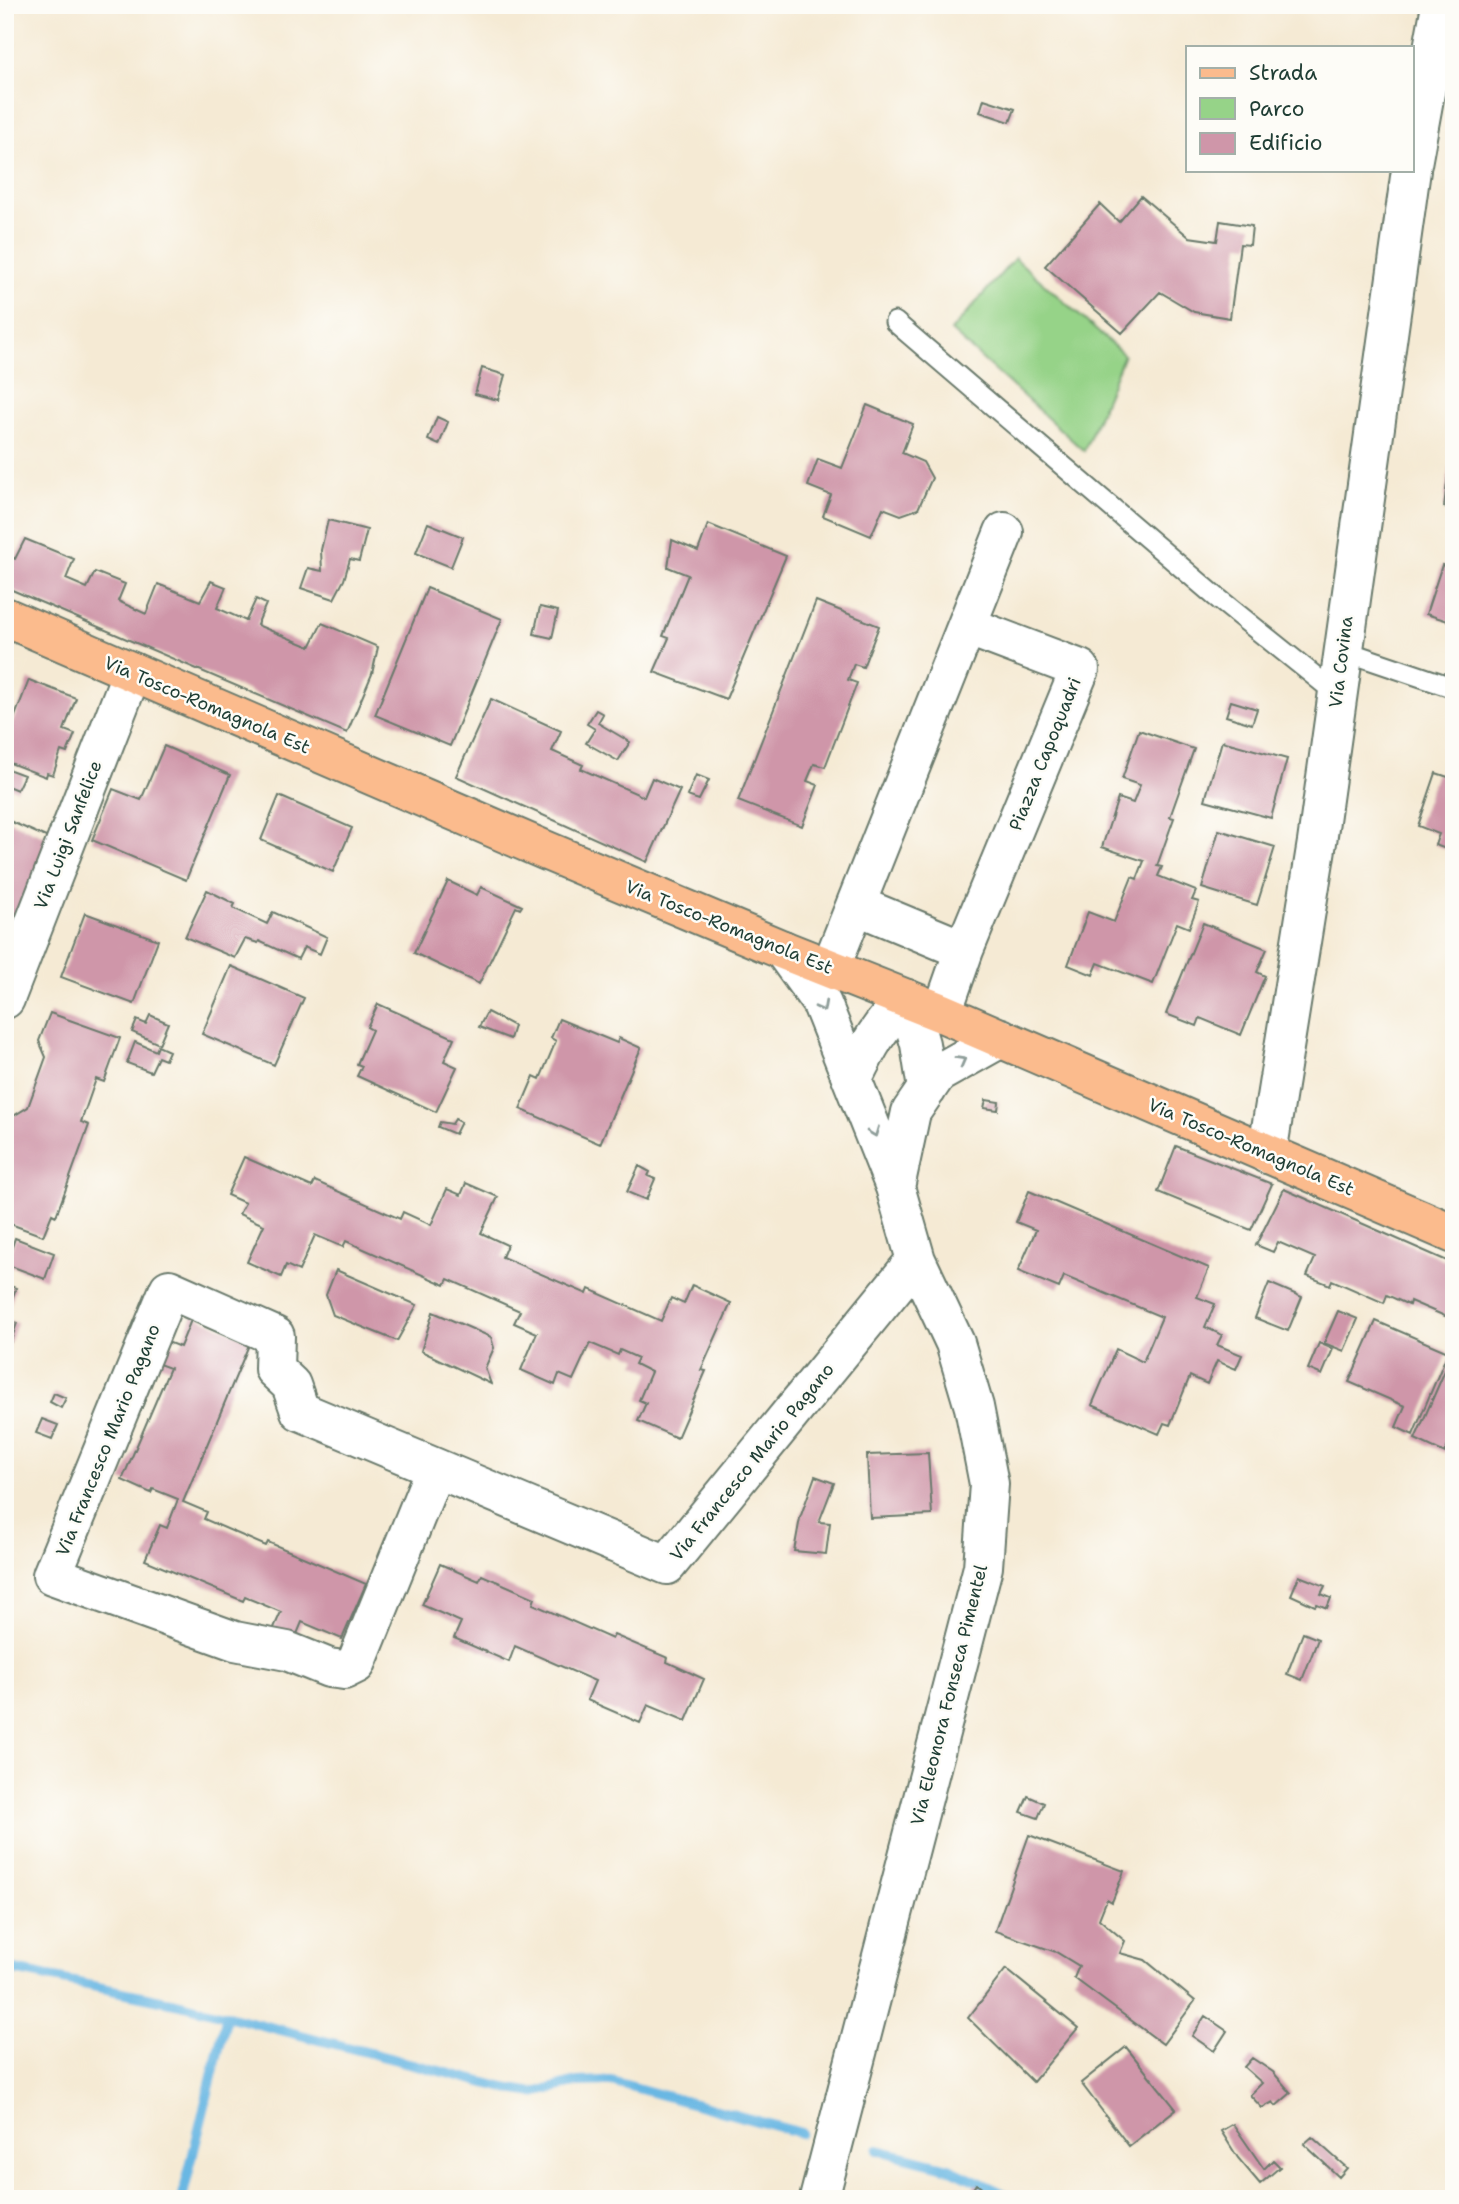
<svg xmlns="http://www.w3.org/2000/svg" width="1459" height="2204" font-family="'Shantell Sans',sans-serif">
<style>
.green{fill:#96d388;stroke:#5a885e;stroke-width:2}
.lines{fill:none;stroke-linecap:round;stroke-linejoin:round}
.stream{stroke:#69b7e3;stroke-width:10}
.building{fill:#cf96a9}
.lane-casing{stroke:#6a7a6c;stroke-width:23}
.street-casing{stroke:#6a7a6c;stroke-width:42}
.primary-casing{stroke:#6a7a6c;stroke-width:42}
.lane{stroke:#fff;stroke-width:19}
.street{stroke:#fff;stroke-width:38}
.primary{stroke:#fbbb8d;stroke-width:38}
.oneway{stroke:#8f9e9a}
.labels{text-anchor:middle;dominant-baseline:central;stroke-width:5;stroke-linejoin:round;paint-order:stroke}
.street-label{font-size:18px;fill:#1f3d34;stroke:#fdfcf7}
</style>
<rect width="100%" height="100%" fill="#fdfcf7"/>
<filter id="ink" filterUnits="userSpaceOnUse"><feTurbulence type="fractalNoise" baseFrequency=".0143" numOctaves="2"/><feDisplacementMap in="SourceGraphic" scale="14" xChannelSelector="R" yChannelSelector="G"/><feConvolveMatrix kernelMatrix="1 2 1 2 8 2 1 2 1" color-interpolation-filters="sRGB"/></filter>
<filter id="wash" filterUnits="userSpaceOnUse"><feTurbulence type="fractalNoise" baseFrequency=".00686" numOctaves="4" result="noise"/><feDisplacementMap in="SourceGraphic" scale="28" xChannelSelector="R" yChannelSelector="G"/><feGaussianBlur stdDeviation="1.57" result="paint"/><feColorMatrix in="noise" values="0 0 0 0 0 0 0 0 0 0 0 0 0 0 0 0 0 1.4 0 .05"/><feComposite in="paint" operator="in"/></filter>
<g filter="url(#wash)">
<rect width="100%" height="100%" fill="#f5ead4"/>
<path class="green" d="M1015 258 1124 355 1084 451 951 331Z"/>
<g class="lines">
<path class="stream" d="M5 1968 185 2005 505 2088 534 2093 577 2082 611 2081 801 2133
M878 2150 949 2168 1015 2199
M182 2199 227 2015"/>
</g>
<g id="blocks">
<path class="building" d="M984 99 1015 109 1010 122 980 112Z
M1141 196 1189 237 1217 241 1220 221 1252 226 1250 245 1240 244 1230 318 1194 312 1160 292 1122 333 1045 266 1100 204 1119 222Z
M482 368 505 375 498 400 475 394Z
M867 405 913 424 902 453 923 462 932 478 918 509 901 515 883 508 871 536 823 516 831 495 808 486 818 459 842 468Z
M437 417 448 422 439 445 428 440Z
M1449 467 1454 468V508L1444 507Z
M328 520 367 530 359 561 350 559 344 580 334 599 301 588 308 568 322 571 321 550Z
M428 523 463 537 451 567 416 553Z
M708 524 786 556 726 699 654 672 669 638 663 636 688 575 668 567 672 540 698 551Z
M25 539 74 559 66 579 87 588 95 572 125 584 118 601 146 614 158 584 200 601 211 581 226 587 217 608 246 621 256 599 266 604 257 625 310 647 322 623 378 647 372 674 347 733 5 587V554L15 559Z
M1442 565 1454 569V623L1426 614Z
M427 588 502 619 450 746 375 715Z
M816 601 879 626 863 667 854 664 848 680 857 683 825 767 814 764 807 781 818 785 802 826 738 801Z
M540 607 558 611 552 638 534 634Z
M29 680 76 698 64 730 75 734 67 753 61 751 53 775 47 773 46 777 5 761V742Z
M491 699 561 731 552 751 583 765 581 769 644 797 652 778 680 790 647 862 456 776Z
M1231 701 1257 709 1252 724 1226 716Z
M596 710 603 714 598 723 630 742 618 761 586 743 595 729 587 724Z
M1139 730 1194 749 1170 817 1174 818 1157 866 1162 867 1158 876 1196 891 1192 900 1199 902 1189 928 1177 923 1153 984 1098 963 1093 975 1068 965 1088 912 1114 922 1132 877 1137 879 1144 861 1102 847 1118 798 1133 803 1140 785 1122 779Z
M1222 741 1287 759 1271 818 1205 800Z
M164 746 230 775 186 880 92 840 113 789 141 800Z
M5 768 24 775 17 790 5 785Z
M1436 773 1454 779V852L1435 845 1439 834 1418 826Z
M696 775 709 780 699 800 687 796Z
M279 796 352 828 333 872 261 840Z
M5 819 53 840 19 926 5 920V887L9 879 5 878Z
M1219 830 1275 847 1257 905 1202 888Z
M448 881 477 895 481 887 522 906 520 909 516 907 479 984 414 953Z
M207 890 235 904 233 908 267 924 273 912 327 937 320 954 304 947 298 959 259 941 258 943 245 939 235 958 185 937Z
M85 913 158 940 134 1004 61 977Z
M1203 923 1267 949 1257 972 1265 976 1241 1035 1200 1018 1197 1026 1166 1014Z
M231 966 304 998 274 1065 202 1034Z
M378 1004 454 1038 444 1061 457 1067 436 1112 357 1076 362 1066 357 1064 372 1030 367 1027Z
M487 1012 514 1026 510 1039 479 1027Z
M50 1013 120 1038 104 1082 96 1079 81 1122 89 1125 56 1216 52 1214 43 1236 5 1222V1134L12 1117 28 1107 46 1057 39 1041Z
M150 1015 168 1023 159 1044 132 1032 137 1020 146 1024Z
M559 1019 617 1043 619 1038 641 1048 600 1144 520 1109 534 1076 540 1079 556 1041 551 1038Z
M135 1042 156 1051 158 1046 169 1051 165 1060 158 1057 151 1072 127 1063Z
M986 1100 999 1102 998 1110 984 1108Z
M455 1119 461 1122 455 1134 438 1127 440 1122 452 1124Z
M1176 1146 1272 1184 1251 1230 1158 1192Z
M244 1157 312 1187 315 1181 400 1219 403 1212 431 1225 447 1189 461 1195 466 1183 498 1197 481 1233 507 1245 502 1257 587 1294 589 1289 661 1321 671 1298 684 1304 692 1285 731 1303 701 1370 706 1371 677 1438 638 1421 646 1403 639 1400 651 1372 635 1364 638 1358 620 1350 618 1355 590 1343 573 1380 559 1374 555 1385 521 1370 537 1333 514 1323 520 1311 448 1279 445 1285 346 1241 343 1247 315 1235 299 1271 286 1265 281 1277 247 1262 264 1225 239 1214 245 1203 227 1195Z
M639 1166 650 1172 648 1176 655 1179 646 1200 627 1192Z
M1284 1189 1454 1264V1327L1449 1326 1452 1319 1410 1301 1409 1305 1387 1295 1384 1303 1332 1280 1330 1285 1307 1276 1315 1258 1278 1242 1273 1252 1256 1245Z
M1029 1191 1209 1268 1197 1297 1215 1304 1205 1327 1222 1335 1217 1345 1242 1355 1236 1369 1217 1361 1207 1384 1190 1376 1170 1425 1164 1423 1159 1434 1092 1405 1116 1349 1143 1362 1162 1317 1064 1276 1059 1288 1018 1271 1036 1230 1016 1222Z
M15 1238 54 1253 45 1279 11 1266 10 1270 5 1268Z
M336 1270 417 1305 397 1341 333 1315 326 1295Z
M1269 1283 1302 1297 1288 1331 1255 1318Z
M5 1284 16 1288 6 1316H5Z
M1338 1311 1358 1319 1344 1351 1324 1343Z
M433 1312 491 1337 494 1348 485 1368 491 1384 421 1351Z
M193 1315 251 1340 183 1502 207 1512 204 1519 266 1546 268 1542 366 1584 342 1639 302 1622 295 1639 273 1630 281 1612 245 1597 243 1601 145 1560 160 1525 167 1528 178 1499 153 1489 151 1493 122 1480 170 1368 156 1363 165 1341 180 1347Z
M5 1319 17 1323 6 1355H5Z
M1376 1321 1448 1352 1413 1435 1396 1427 1405 1406 1349 1382Z
M1319 1343 1333 1349 1322 1375 1308 1369Z
M1454 1350V1431L1445 1453 1415 1439Z
M54 1393 66 1398 61 1408 50 1402Z
M42 1419 58 1425 52 1439 36 1433Z
M928 1453 932 1515 870 1518 867 1455Z
M815 1476 834 1483 819 1522 830 1523 826 1554 794 1551 800 1518Z
M440 1564 479 1581 482 1575 535 1598 533 1604 612 1639 614 1635 668 1658 667 1662 704 1679 686 1721 648 1705 640 1723 587 1700 595 1681 515 1646 509 1662 454 1638 461 1622 422 1605Z
M1299 1576 1325 1586 1321 1594 1331 1598 1327 1608 1317 1604 1315 1606 1291 1595Z
M1303 1633 1318 1639 1302 1680 1287 1674Z
M1028 1796 1044 1803 1038 1818 1021 1812Z
M1029 1835 1124 1871 1112 1902 1107 1899 1099 1919 1125 1941 1120 1953 1145 1960 1195 2001 1163 2044 1074 1978 1079 1966 1056 1952 995 1931Z
M1006 1969 1078 2028 1033 2082 968 2018Z
M1205 2016 1227 2031 1214 2051 1192 2036Z
M1126 2047 1176 2109 1129 2146 1081 2083Z
M1252 2058 1273 2072 1291 2093 1276 2106 1273 2102 1262 2108 1250 2095 1262 2083 1244 2067Z
M1233 2124 1264 2169 1273 2160 1280 2167 1260 2184 1238 2158 1221 2131Z
M1312 2137 1347 2168 1339 2177 1304 2144Z
M976 2184 998 2199H967Z"/>
</g>
</g>
<g filter="url(#ink)">
<use href="#blocks" fill-opacity="0" stroke="#6a7a6c" stroke-width="2"/>
<g class="lines">
<g class="lane-casing">
<path id="lane" d="M895 322 1215 596 1337 694
M1342 650 1454 688"/>
</g>
<g class="street-casing">
<path id="street" d="M1412 164 1441 5
M856 905 964 950
M783 950 822 1004 895 1187 916 1260 955 1343 974 1407 989 1484 983 1567 819 2199
M830 969 1004 532
M5 999 132 672
M942 1013 964 950 1080 669 967 626
M853 1078C868 1046 881 1023 907 999L920 1044 927 1089
M1267 1154 1317 842 1411 170
M895 1187 911 1112 937 1074 1001 1038
M435 1469 356 1664 344 1670 329 1668 287 1651 235 1641 52 1575 169 1289 275 1336 274 1369 291 1385 300 1411 667 1565 916 1260"/>
</g>
<g class="primary-casing">
<path id="primary" d="M5 617 547 851 783 950 942 1013 1454 1234"/>
</g>
<use href="#lane" class="lane"/>
<use href="#street" class="street"/>
<use href="#primary" class="primary"/>
</g>
<defs><path id="oneway-chevron" d="M-2-3.5L2.5 0L-2 3.5" fill="none" stroke-width="1.6" stroke-linecap="round" stroke-linejoin="round" transform="scale(1.75)"/></defs>
<g class="oneway">
<use href="#oneway-chevron" transform="translate(822 1007) rotate(62)"/>
<use href="#oneway-chevron" transform="translate(961 1061) rotate(-29)"/>
<use href="#oneway-chevron" transform="translate(874 1132) rotate(69)"/>
</g>
</g>
<g class="labels">
<g class="street-label">
<text transform="translate(1341 662) rotate(-83)">Via Covina</text>
<text transform="translate(207 705) rotate(23)">Via Tosco-Romagnola Est</text>
<text transform="translate(1045 754) rotate(-68)">Piazza Capoquadri</text>
<text transform="translate(68 835) rotate(-69)">Via Luigi Sanfelice</text>
<text transform="translate(729 927) rotate(22)">Via Tosco-Romagnola Est</text>
<text transform="translate(1251 1147) rotate(23)">Via Tosco-Romagnola Est</text>
<text transform="translate(108 1440) rotate(-68)">Via Francesco Mario Pagano</text>
<text transform="translate(752 1462) rotate(-51)">Via Francesco Mario Pagano</text>
<text transform="translate(949 1695) rotate(-76)">Via Eleonora Fonseca Pimentel</text>
</g>
</g>
<rect width="1459" height="2204" fill="none" stroke="#fdfcf7" stroke-width="28"/>
<rect x="1186" y="46" width="228" height="126" fill="#fdfcf7" stroke="#a4b0a9" stroke-width="2"/>
<rect x="1200" y="68" width="35" height="10" fill="#fbbb8d" stroke="#a4b0a9" stroke-width="2"/>
<text x="1249" y="80" font-size="21" fill="#1f3d34">Strada</text>
<rect x="1200" y="98" width="35" height="21" fill="#96d388" stroke="#a4b0a9" stroke-width="2"/>
<text x="1249" y="116" font-size="21" fill="#1f3d34">Parco</text>
<rect x="1200" y="133" width="35" height="21" fill="#cf96a9" stroke="#a4b0a9" stroke-width="2"/>
<text x="1249" y="150" font-size="21" fill="#1f3d34">Edificio</text>
</svg>
